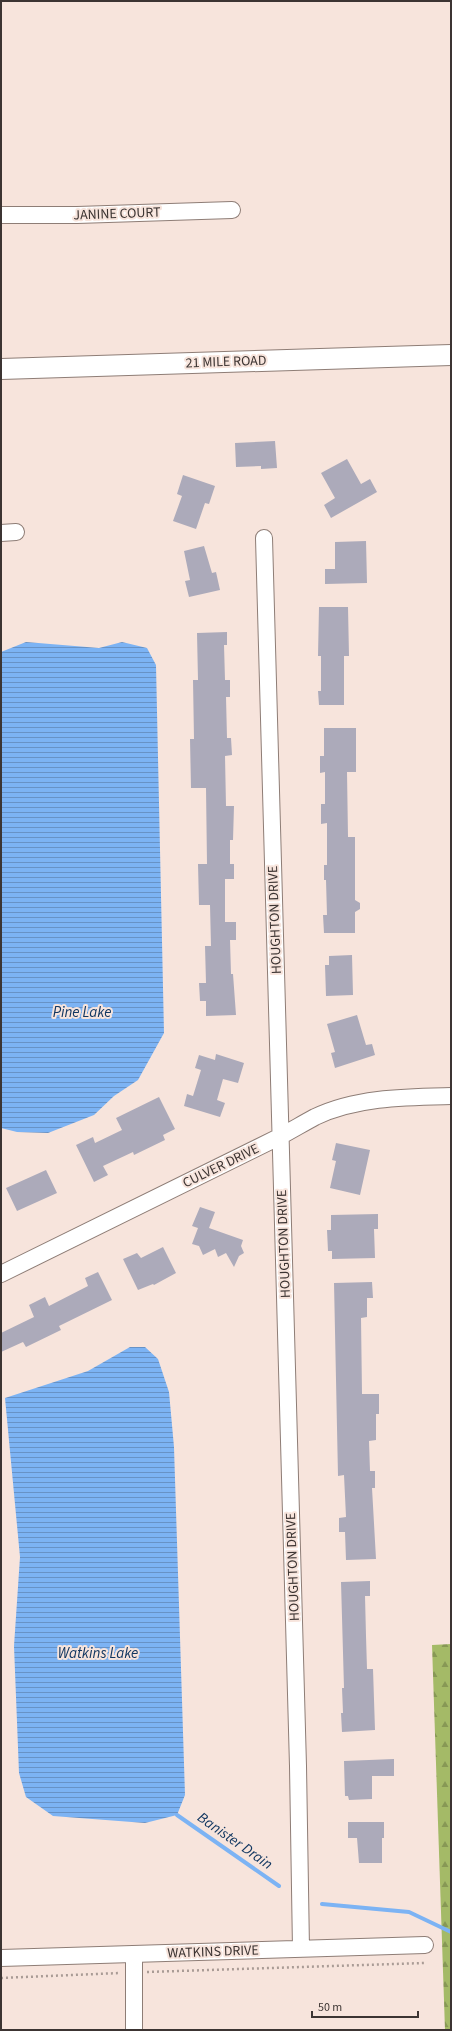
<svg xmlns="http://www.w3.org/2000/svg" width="452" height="2031" font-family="'Source Sans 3',sans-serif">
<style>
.forest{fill:url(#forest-firs)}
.water{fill:url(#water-rules)}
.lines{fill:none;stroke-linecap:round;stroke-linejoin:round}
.stream{stroke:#7cb3f4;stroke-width:4}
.building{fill:#acaaba}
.minor-casing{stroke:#8e7d76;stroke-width:18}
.tertiary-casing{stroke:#8e7d76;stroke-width:22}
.path{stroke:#a99b95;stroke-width:2.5;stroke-dasharray:2 3;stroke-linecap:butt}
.minor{stroke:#fff;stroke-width:16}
.tertiary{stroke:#fff;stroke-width:20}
.labels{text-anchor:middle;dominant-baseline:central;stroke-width:4;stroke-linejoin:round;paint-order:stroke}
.street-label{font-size:14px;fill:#3c3432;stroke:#f7e4dc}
.water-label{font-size:15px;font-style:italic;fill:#123761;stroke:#f7e4dc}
</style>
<defs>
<pattern id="forest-firs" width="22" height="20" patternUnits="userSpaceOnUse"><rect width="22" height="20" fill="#a4ba67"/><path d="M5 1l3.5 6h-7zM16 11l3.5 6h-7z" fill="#879855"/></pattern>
<pattern id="water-rules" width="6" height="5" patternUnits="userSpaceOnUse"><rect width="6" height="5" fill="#7cb3f4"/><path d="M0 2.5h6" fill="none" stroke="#6792c6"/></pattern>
</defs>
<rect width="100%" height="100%" fill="#f7e4dc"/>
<path class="forest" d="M451 1644V2030H445L432 1645Z"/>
<path class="water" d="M26 642 99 648 122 642 147 648 156 665 164 1033 138 1080 114 1096 94 1115 48 1133 17 1132 1 1128V652Z
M130 1347H145L158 1359 169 1392 174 1447 185 1795 177 1815 145 1823 53 1816 26 1797 19 1773 14 1646 20 1557 5 1398 88 1371Z"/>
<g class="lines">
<path class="stream" d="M177 1815 279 1886
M322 1904 409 1912 451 1932"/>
</g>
<path class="building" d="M275 441 277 468 261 469V466L236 467 235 443Z
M347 459 361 484 370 479 377 492 331 518 324 505 335 498 321 473Z
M183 475 215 486 209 504 205 503 196 529 173 521 182 496 177 494Z
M366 541 367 583 325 584V569H335V542Z
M204 546 212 573 216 572 220 590 189 597 185 581 190 580 184 551Z
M319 607H348L349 656H344V705H319L318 691H321V656H318Z
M227 632V645H224L225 680H230V697H226L227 738H231L232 755 225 756 226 806H234L233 840H230V864H234V879H225V922H236V940H230L231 974H233L236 1015 206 1016V1001H200L199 983H206L205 946H211L210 905H199L198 864H207L206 788H191L190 739H194L193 680H198L197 633Z
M324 728H356V772H347L348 837H355V900L360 903V909L355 912V933H324L323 915H327L326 880H324V865H327V823L321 824V804H325V772L320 773V756H324Z
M352 955 353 995 326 996 325 965H329V956Z
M357 1015 366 1045 372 1044 375 1055 335 1068 331 1053 335 1052 327 1024Z
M216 1054 244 1063 238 1083 223 1079 217 1100 225 1103 220 1117 184 1106 187 1094 193 1096 201 1070 195 1068 199 1055 215 1060Z
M159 1097 175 1129 163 1135 165 1140 134 1155 133 1152 103 1166 108 1175 94 1182 76 1145 93 1137 95 1143 122 1130 116 1118Z
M336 1143 370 1150 360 1195 330 1188 336 1161 332 1160Z
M46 1170 57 1193 17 1211 6 1188Z
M200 1207 215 1212 209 1228 243 1240 241 1246 244 1253 239 1256 234 1267 226 1253 218 1257 215 1249 203 1255 199 1246 192 1244 198 1228 192 1226Z
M378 1214V1229H374L375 1258 332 1259V1251H328L327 1230H331V1215Z
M163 1247 176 1273 154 1285 153 1284 138 1290 123 1259 137 1253 141 1258Z
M98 1272 112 1300 59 1326 61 1330 26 1347 23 1342 1 1352V1333L34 1317 29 1305 45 1297 49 1306 88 1286 85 1278Z
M372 1282 373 1298H367V1317L361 1318 362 1394H379V1414H376V1440L369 1441 370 1471H375V1488H372L376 1559 346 1560 345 1532H339V1518L346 1517 344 1475 338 1476 334 1283Z
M370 1581V1596H365L366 1636 367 1669H373L375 1730 342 1732 341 1713H343L342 1688H344L341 1582Z
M394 1759V1776H372V1799L349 1800 348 1796H345L344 1761Z
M348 1822H384V1838H382V1863H359L357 1838H348Z"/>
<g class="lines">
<g class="minor-casing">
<path id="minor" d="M1 215H77L232 210
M1 533 16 532
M264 538 298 1766 301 1949
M1 1274 281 1136C292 1130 304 1123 315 1117 356 1097 407 1097 451 1096
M134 1954V2030
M1 1958 425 1945"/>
</g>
<g class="tertiary-casing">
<path id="tertiary" d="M1 369 451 355"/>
</g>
<path class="path" d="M147 1972 425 1963
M1 1978 120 1973"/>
<use href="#minor" class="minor"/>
<use href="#tertiary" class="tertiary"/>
</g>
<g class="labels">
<g class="street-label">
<text transform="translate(117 214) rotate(-2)">JANINE COURT</text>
<text transform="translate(226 362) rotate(-2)">21 MILE ROAD</text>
<text transform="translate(275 920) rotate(-92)">HOUGHTON DRIVE</text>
<text transform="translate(221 1166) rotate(-26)">CULVER DRIVE</text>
<text transform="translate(284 1244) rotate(-92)">HOUGHTON DRIVE</text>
<text transform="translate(293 1567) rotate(-92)">HOUGHTON DRIVE</text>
<text transform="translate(213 1952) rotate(-2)">WATKINS DRIVE</text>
</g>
<g class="water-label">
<text x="82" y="1012">Pine Lake</text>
<text x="98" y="1653">Watkins Lake</text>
<text transform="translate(235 1841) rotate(35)">Banister Drain</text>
</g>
</g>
<rect width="452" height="2031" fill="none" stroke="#3c3432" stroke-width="4"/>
<path d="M312 2011v6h106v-6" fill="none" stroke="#3c3432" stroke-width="2"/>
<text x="318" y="2011" font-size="12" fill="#3c3432" stroke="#f7e4dc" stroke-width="3" paint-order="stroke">50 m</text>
</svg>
